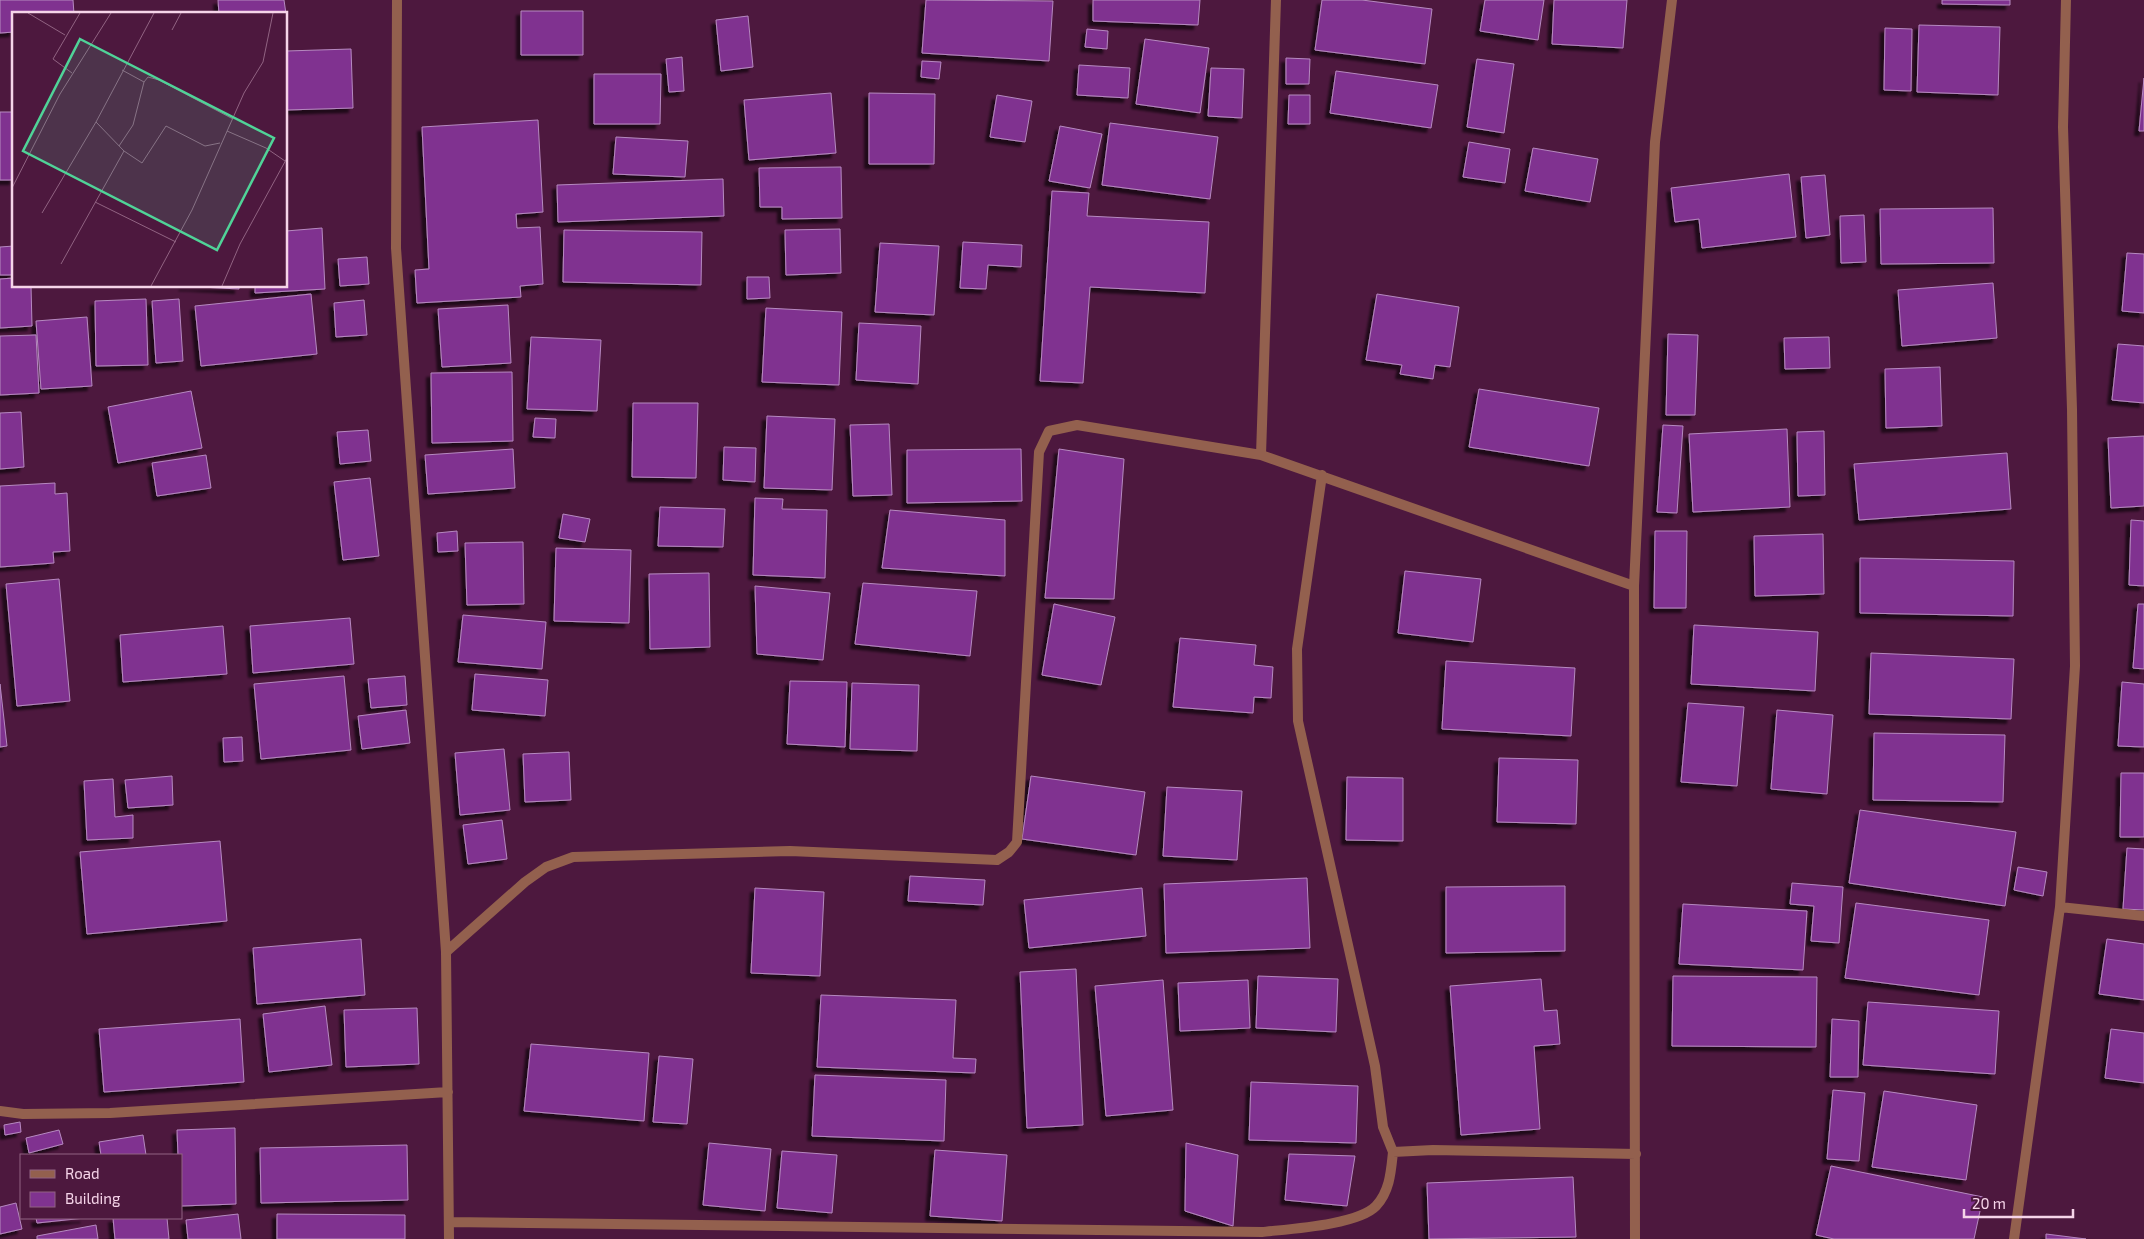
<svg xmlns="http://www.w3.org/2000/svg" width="2144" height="1239" font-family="'Exo 2',sans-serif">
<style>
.building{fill:#803390;stroke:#b689c0;filter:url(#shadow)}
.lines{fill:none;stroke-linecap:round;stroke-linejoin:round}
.minor{stroke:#93604e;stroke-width:10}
.inset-road{fill:none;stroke:#916382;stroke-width:1}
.view{fill:#50d398;fill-opacity:0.15;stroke:#50d398;stroke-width:2.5}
.inset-edge{fill:none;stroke:#f6d4e9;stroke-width:2.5}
</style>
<defs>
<filter id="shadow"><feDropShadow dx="-4.5" dy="4.5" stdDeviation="1" flood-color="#0009"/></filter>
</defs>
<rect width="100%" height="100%" fill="#4d183e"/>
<path class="building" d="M0 0H73L74 14H14V32L0 33Z
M218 0H284L286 14H219Z
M926 0 1053 1 1049 61 922 53Z
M1093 0H1200L1198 25 1093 21Z
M1322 0H1362L1432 9 1425 64 1315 50Z
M1485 0H1544L1538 40 1480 31Z
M1554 0H1627L1623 48 1552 44Z
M1942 0H2010V5L1942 4Z
M521 11H583V55H521Z
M748 16 753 67 721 71 716 20Z
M1919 25 2000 27 1998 95 1917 92Z
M1885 28 1912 29 1911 91 1884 90Z
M1087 29 1108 31 1107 49 1085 47Z
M1145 39 1209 48 1200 113 1136 104Z
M351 49 353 108 286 110V51Z
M682 57 684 91 669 92 666 59Z
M1286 58 1310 59 1309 84H1286Z
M1477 59 1514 64 1504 133 1467 127Z
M922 61 941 62 939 79 921 77Z
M1079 65 1130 68 1128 98 1077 95Z
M1211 68 1244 69 1242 118 1208 116Z
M1336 71 1438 85 1431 128 1330 113Z
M594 74H661L660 124H594Z
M2144 78V131H2139Z
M831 93 836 153 749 160 744 100Z
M869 93 935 94 934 164H869Z
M997 95 1032 101 1025 142 990 137Z
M1289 95H1310V124H1288Z
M0 112H14V180H0Z
M538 120 543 212 516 214 517 228 540 227 543 284 520 286 521 297 417 303 415 270 429 269 422 127Z
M1110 123 1218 137 1210 199 1102 185Z
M1060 126 1102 134 1090 188 1049 181Z
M616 137 688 141 685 177 613 174Z
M1469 142 1510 149 1505 183 1463 177Z
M1533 148 1598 159 1590 202 1525 191Z
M841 167 842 218 782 219V207H760L759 168Z
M1789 174 1796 237 1702 248 1699 219 1675 222 1671 188Z
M1825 175 1830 235 1806 238 1801 177Z
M723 179 724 216 558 222 557 185Z
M1052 191 1089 193 1087 216 1209 222 1205 293 1090 287 1083 383 1040 381Z
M1993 208 1994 263 1881 264 1880 209Z
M1864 215 1866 262 1841 263 1840 216Z
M322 228 325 289 255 293V286H286V231Z
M840 229 841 273 786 275 785 230Z
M564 230 702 232 701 285 563 282Z
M963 242 1022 245 1021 267 988 265 986 289 960 288Z
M880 243 939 246 934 315 875 312Z
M14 246V275H0V247Z
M2127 253 2144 254V313L2122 311Z
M367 257 369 284 340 286 338 259Z
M747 277H769L770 298 747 299Z
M14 278V286H31L32 326 0 328V279Z
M1993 283 1997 338 1902 346 1898 290Z
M183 286H239V289Z
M311 294 317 354 201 366 195 306Z
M1377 294 1459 307 1450 367 1435 365 1433 379 1400 374 1402 365 1366 360Z
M146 299 148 365 96 366 95 301Z
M179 299 183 361 156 363 152 301Z
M364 300 367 335 336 337 334 303Z
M508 305 511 363 442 367 438 309Z
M766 308 842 312 839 385 762 382Z
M87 317 92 386 41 389 36 321Z
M859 323 921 326 918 384 856 380Z
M1668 334 1698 335 1695 415H1666Z
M36 335 39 393 0 395V336Z
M531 337 601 340 597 411 527 409Z
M1829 337 1830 368 1785 369 1784 338Z
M2118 344 2144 346V403L2112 400Z
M1940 367 1942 426 1886 428 1885 369Z
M512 372 513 441 432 443 431 373Z
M1479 389 1599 408 1589 466 1469 447Z
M191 391 202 448 118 463 108 407Z
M633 403H698L696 478 632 477Z
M21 412 24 467 0 469V413Z
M767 416 835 419 832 490 764 488Z
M535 418 556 419 555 438 533 437Z
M889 424 892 495 853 496 850 425Z
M1663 425 1683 426 1677 513 1657 512Z
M1787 429 1790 507 1693 512 1689 434Z
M368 430 371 461 340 464 337 432Z
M1824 431 1825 495 1798 496 1797 432Z
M2144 436V506L2111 508 2108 438Z
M724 447 756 448 755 482 723 480Z
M513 449 515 488 428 494 425 455Z
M1021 449 1022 501 907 503V450Z
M1059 449 1124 459 1114 599 1045 598Z
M2007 453 2011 509 1859 520 1854 464Z
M206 455 211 488 157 496 152 463Z
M370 478 379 556 343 560 334 482Z
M55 483V494L67 493 70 551 53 552 54 563 0 567V486Z
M755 498 783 499 782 509 827 510 825 578 753 575Z
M660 507 725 509 723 547 658 546Z
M890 510 1005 520V576L882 568Z
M563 514 590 519 585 542 559 538Z
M2131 520 2144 521V586L2129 585Z
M457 531 458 551 438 552 437 533Z
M1655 531H1687L1686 608H1654Z
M1823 534 1824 594 1755 596 1754 536Z
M523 542 524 604 467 605 465 543Z
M556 548 631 550 629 623 554 621Z
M1860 558 2014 561 2013 616 1860 613Z
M1405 571 1481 579 1473 642 1398 633Z
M709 573 710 647 650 649 649 574Z
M59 579 70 701 17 706 6 584Z
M863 583 977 591 970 656 855 644Z
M755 586 830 593 823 660 757 654Z
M1054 604 1115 617 1101 685 1042 675Z
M2138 604H2144V669L2133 668Z
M463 615 546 622 542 669 458 662Z
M350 618 354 664 253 673 250 626Z
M1694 625 1818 632 1815 691 1691 684Z
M223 626 227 674 123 682 120 635Z
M1180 638 1256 645 1254 665 1273 667 1271 698 1254 697 1253 713 1173 707Z
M1871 653 2014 659 2011 719 1869 714Z
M1446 661 1575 668 1571 736 1442 729Z
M475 674 548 680 545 716 472 710Z
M344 676 351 750 261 759 254 684Z
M405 676 407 705 371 708 368 679Z
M790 681 847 682 845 747 787 744Z
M2122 682 2144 684V747L2118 746Z
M852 683 919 685 917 751 850 749Z
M0 684 7 746 0 747Z
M1688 703 1744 707 1737 786 1681 782Z
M406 710 410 743 362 749 358 716Z
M1777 710 1833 715 1827 794 1771 789Z
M1874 733 2005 735 2003 802 1873 800Z
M242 737 243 761 224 762 223 738Z
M504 749 510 810 460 815 455 753Z
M569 752 571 800 525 802 523 754Z
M1499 758 1578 760 1576 824 1497 822Z
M2121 773H2144V837H2120Z
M172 776 173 805 128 808 125 780Z
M1031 776 1145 792 1136 855 1022 839Z
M1347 777 1403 778V841L1346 840Z
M113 779 115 817 133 815V838L87 840 84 781Z
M1167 787 1242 791 1237 860 1163 856Z
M1860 810 2016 832 2005 906 1849 883Z
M502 820 507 859 468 864 463 825Z
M220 841 227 921 87 934 80 852Z
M2127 848 2144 849V910L2123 909Z
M2018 867 2047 872 2043 896 2014 890Z
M910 876 985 880 983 905 908 901Z
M1307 878 1310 948 1166 953 1164 884Z
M1792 883 1843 887 1839 943 1811 941 1814 906 1790 904Z
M1565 886V951L1446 953V887Z
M755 888 824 892 820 976 751 973Z
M1142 888 1146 936 1029 948 1024 900Z
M1856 903 1989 920 1979 995 1845 978Z
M1683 904 1807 911 1803 970 1679 964Z
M361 939 365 995 257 1004 253 948Z
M2107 939 2144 944V1000L2099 994Z
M1076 969 1083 1125 1027 1128 1020 972Z
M1258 976 1338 979 1336 1032 1256 1028Z
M1673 976 1817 977 1816 1047 1672 1046Z
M1541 979 1544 1011 1557 1010 1560 1044 1534 1046 1540 1129 1461 1135 1450 986Z
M1163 980 1173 1110 1106 1116 1095 986Z
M1248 980 1250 1028 1180 1031 1178 983Z
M821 995 956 1000 953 1058 976 1059 975 1073 817 1067Z
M1868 1002 1999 1011 1995 1074 1863 1065Z
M325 1006 332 1065 269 1072 263 1014Z
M417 1008 419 1064 346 1067 344 1010Z
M240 1019 244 1082 104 1092 99 1029Z
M1832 1019 1859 1021 1858 1077H1830Z
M2111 1029 2144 1033V1083L2105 1078Z
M531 1044 649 1053 644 1121 524 1111Z
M659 1056 693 1059 687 1124 653 1122Z
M815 1075 946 1080 944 1141 812 1136Z
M1251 1082 1358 1086 1356 1143 1249 1140Z
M1833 1090 1865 1093 1859 1161 1827 1159Z
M1884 1091 1977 1105 1966 1180 1872 1167Z
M20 1122 21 1132 5 1135 4 1125Z
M235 1128 236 1204 181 1206V1155H178L177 1130Z
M59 1130 63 1144 29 1153 26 1138Z
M143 1135 146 1155H101L99 1142Z
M709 1143 771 1149 765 1211 703 1205Z
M1186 1143 1238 1155 1233 1226 1185 1211Z
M407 1145 408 1200 261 1203 260 1148Z
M935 1150 1007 1155 1002 1221 930 1216Z
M782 1151 837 1155 832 1213 777 1208Z
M1289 1154 1355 1156 1347 1206 1285 1200Z
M1831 1166 1983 1197 1974 1239H1834L1816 1235Z
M1573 1177 1576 1237 1429 1239 1427 1183Z
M16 1203 22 1229 0 1234V1207Z
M238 1214 241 1239H188L186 1220Z
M277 1214 405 1215V1239H277Z
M36 1218H85L37 1223Z
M113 1218H167L169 1239H115Z
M96 1225 98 1239H37V1236Z
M2046 1234 2086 1239H2046Z"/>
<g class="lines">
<path class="minor" d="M397 0 396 248 446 952 449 1239
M1276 0 1261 455 1634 586
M1322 475 1297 649 1298 721 1375 1066 1383 1127 1393 1152 1433 1150 1636 1154
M2060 907 2144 916
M446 952 525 882 546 867 573 857 790 851 997 860 1009 852 1017 842 1039 452 1049 431 1077 425 1261 455
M0 1111 23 1114 110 1113 448 1092
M449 1222 1262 1232C1288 1229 1358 1225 1376 1206 1390 1191 1391 1171 1393 1152
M1635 1239 1634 586 1655 142 1672 0
M2014 1239 2060 907 2075 666 2072 409 2063 127 2066 0"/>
</g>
<g transform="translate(12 12)">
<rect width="275" height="275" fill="#4d183e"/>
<path class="inset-road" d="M16 1 53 23M160 18 169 1M60 61 41 47 68 1M132 70 136 65 147 68 221 107M215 119 254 136 273 149M107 134 121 113 132 70 110 58M112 139 130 151 154 114 193 134 208 131M0 176 48 82 99 1M83 190 164 230M30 201 84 110 142 1M49 252 112 139 84 110M139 274 180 198 232 81 251 50 261 1M210 274 228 232 275 146"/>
<path class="view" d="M68 27 262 126 205 238 11 139Z"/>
<rect width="275" height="275" class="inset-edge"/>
</g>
<rect x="20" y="1154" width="162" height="65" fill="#4d183e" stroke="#916382"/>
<rect x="30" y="1170" width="25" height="8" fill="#93604e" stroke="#916382"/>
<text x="65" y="1179" font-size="15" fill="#f6d4e9">Road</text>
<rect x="30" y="1192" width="25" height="15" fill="#803390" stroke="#916382"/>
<text x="65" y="1204" font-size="15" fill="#f6d4e9">Building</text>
<path d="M1964 1209v8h109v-8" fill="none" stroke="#f6d4e9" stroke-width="2.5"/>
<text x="1972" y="1209" font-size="15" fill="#f6d4e9" stroke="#4d183e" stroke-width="4" paint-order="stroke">20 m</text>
</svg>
